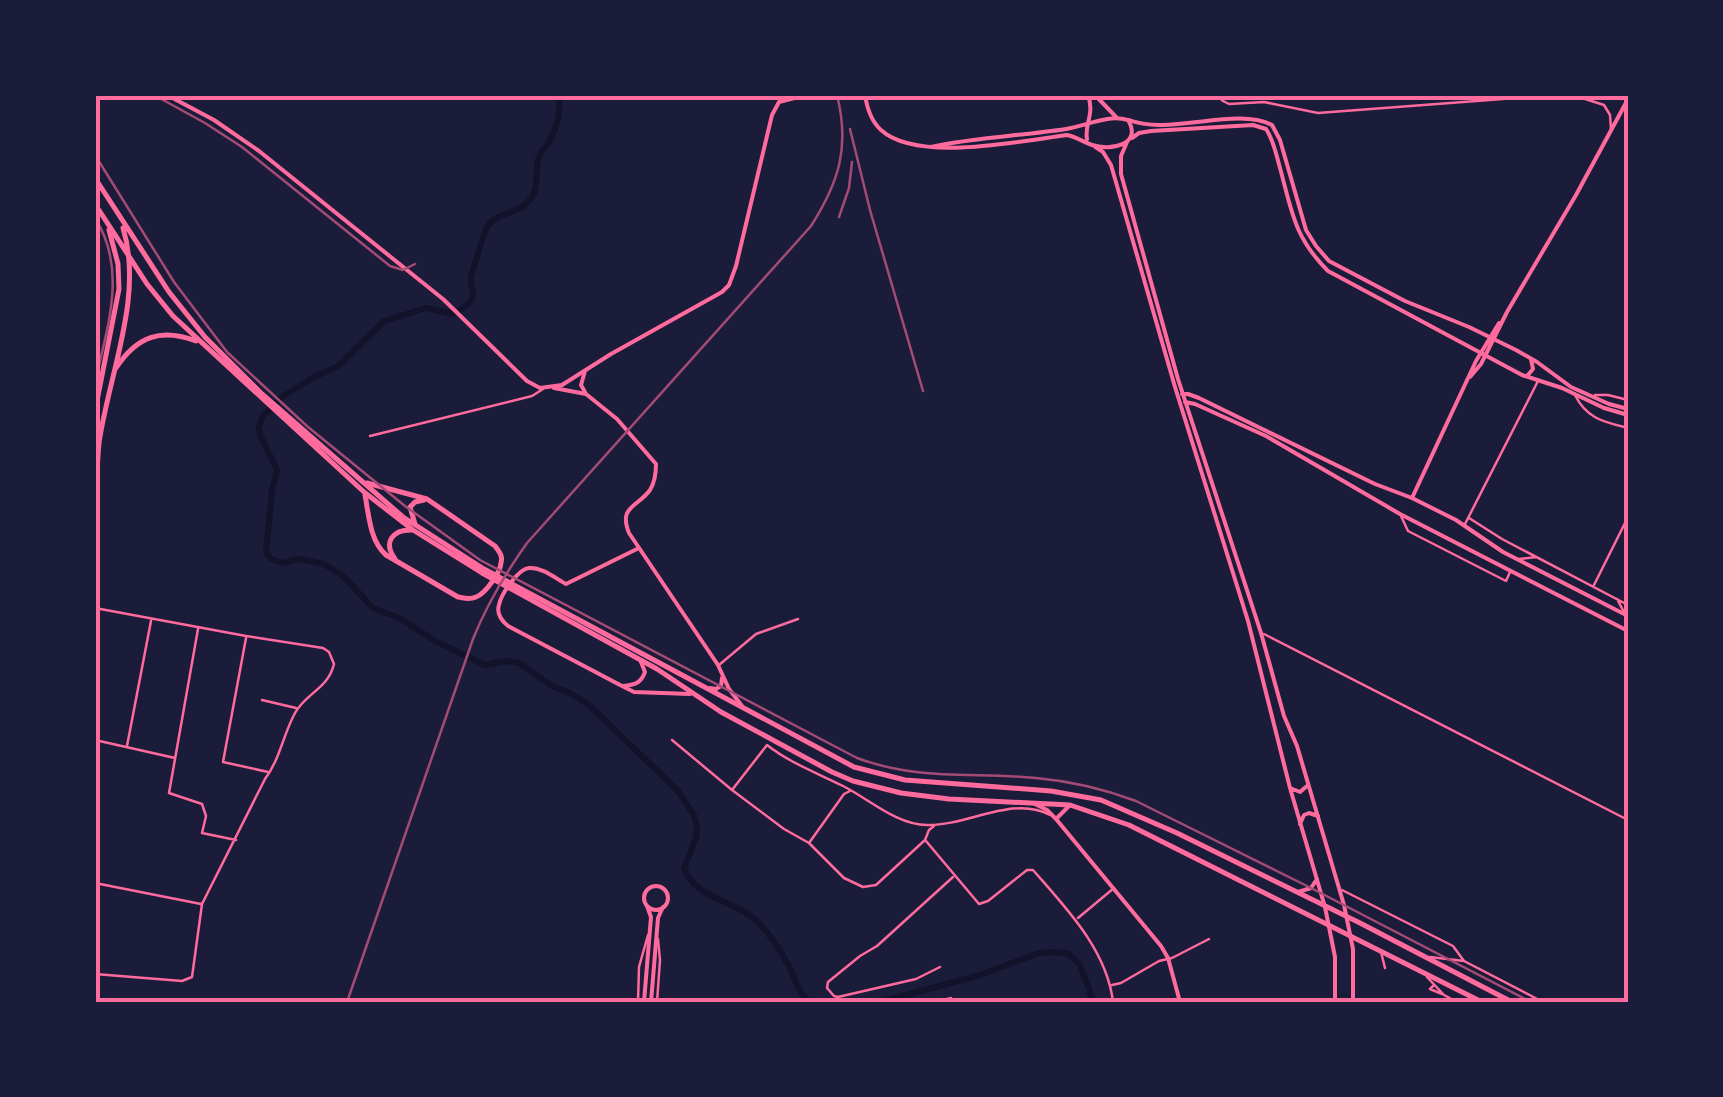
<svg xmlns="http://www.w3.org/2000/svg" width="1723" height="1097" font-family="Mulish,sans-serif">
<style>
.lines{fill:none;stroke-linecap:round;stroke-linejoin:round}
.river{stroke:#12122b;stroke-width:6}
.minor{stroke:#ff6b9d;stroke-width:2.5}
.tertiary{stroke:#ff6b9d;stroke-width:4}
.secondary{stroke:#ff6b9d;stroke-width:4}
.primary{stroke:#ff6b9d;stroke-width:5}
.tram{stroke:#a44b75;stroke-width:2.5}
.rail{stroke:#a44b75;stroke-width:2.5}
.neatline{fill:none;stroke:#ff6b9d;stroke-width:4}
</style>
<rect width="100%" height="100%" fill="#1b1b3a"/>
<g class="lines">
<path class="river" d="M558 95C562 108 557 127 550 140 547 147 540 151 538 160 534 176 541 190 527 203 517 214 497 212 488 226 484 231 473 269 471 278 470 283 473 288 473 293 473 303 461 310 453 314L426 308 384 321 337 367 316 376 282 397 263 416 259 427 260 435 277 470 272 490 266 552 271 559 282 563 298 559 324 564 343 576 373 608 399 618 437 642 485 665 506 661 519 663 554 687 568 692 589 705 677 790 693 813 697 826 696 838 684 868C696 899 728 898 752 917 768 930 781 951 790 968 797 983 797 990 809 1002
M880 1002 980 975 1039 953 1052 952 1068 953 1079 964 1089 988 1092 1002"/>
<path class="minor" d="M1217 95 1223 101 1229 104 1264 102 1318 113 1516 98H1582L1604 105 1610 115 1611 129
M1626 95 1628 97
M1575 395C1587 419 1604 422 1628 428
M1595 395H1608L1628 400
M370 436 532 396 543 389
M1401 516 1408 531 1506 581 1510 572
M1469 518 1502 539 1628 605
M1465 524 1538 381
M1519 559 1536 557
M1594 585 1628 517
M1617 599 1625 614
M95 608 246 636 323 648 329 652 334 664C328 689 306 693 295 713 283 735 280 759 265 779L202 904 192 977 182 981 95 974
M198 629 169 793 202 804 206 816 202 833 236 840
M1264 634 1628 820
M246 638 223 762 268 772
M719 665 756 634 798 619
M262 700 296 708
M95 740 175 758
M672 740 732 790 784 829 809 843 844 878 863 887 876 885 925 840 929 830 934 826
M127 746 151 621
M732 790 767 745C790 763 817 773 843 786 869 799 897 825 927 825 967 826 1013 795 1050 815
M926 841 979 904 988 901 1027 870H1033C1066 908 1107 950 1113 1002
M809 843 844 794 850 791
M95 883 201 904
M1342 890 1453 946 1464 961
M1078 918 1114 888
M1381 952 1385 968
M1430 957 1464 961 1543 1002
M940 967 916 979 838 997 834 996 827 988 828 982 860 956 877 946 953 877
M1427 977 1444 995 1457 1002
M1112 985 1121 983 1159 961 1172 958 1209 939
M1433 986 1430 989 1442 994
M638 1002 639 967 648 935
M657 1002 660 960 658 939
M936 1002 951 998"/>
<path class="tertiary" d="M1129 120C1169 136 1236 106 1272 125L1280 140 1306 230 1316 246 1329 261 1405 301 1469 327 1516 350 1537 362 1571 387 1609 404 1628 409
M1132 138 1139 133 1151 131 1253 125 1266 129C1274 141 1276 154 1280 168 1292 212 1294 237 1328 271L1522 375 1562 388 1604 408 1628 415
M585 371 581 385 586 394
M1527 376 1533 369 1531 359
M1470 377 1481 364 1507 312 1576 195 1628 99
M554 388 586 394 617 419 656 464C656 472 655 482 650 490 638 507 618 506 629 533L718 665 729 689 742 706
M1412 498 1476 361 1499 323
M639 548 566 584C555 578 542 567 529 568 518 569 501 594 499 605 496 614 502 621 508 626L622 686 634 692 690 694
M623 686C635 685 641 683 645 672L641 662
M710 688 716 689 721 686 722 678
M1035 804 1047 810 1056 819 1161 946 1168 958 1180 1002
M1056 819 1070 805"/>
<path class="secondary" d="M167 95 214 120 259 151 443 299 527 381 540 388 562 385 611 354 722 292 729 285 736 266 772 115 779 102 806 95
M865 95C867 108 871 121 881 130 917 163 1021 141 1067 135 1077 137 1083 142 1092 145 1110 151 1143 145 1128 120 1107 114 1087 126 1066 129 1021 136 976 137 931 147
M1095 95 1117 118
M1087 139C1084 124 1095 115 1088 95
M1127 142 1121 156V174L1178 379 1261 633 1284 716 1297 746 1344 905 1353 949V1002
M1094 146 1103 152 1111 165 1175 387 1248 621 1290 788 1325 907 1335 957V1002
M1182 394H1188L1199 398 1375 484 1412 498 1456 520 1503 552 1628 616
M1185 402 1195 404 1266 436 1400 514 1628 631
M1290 788 1300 792 1307 786
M1300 824 1304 815 1309 813 1318 816
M644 898a12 12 0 1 1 24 0a12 12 0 1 1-24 0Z
M1298 892 1311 888 1317 879
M644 1002 651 917 647 906
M651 1002 658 918 663 907"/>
<path class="primary" d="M95 178 169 292 205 337 262 394 403 517 484 569 854 767 905 780 1051 791 1101 800 1177 833 1360 923 1512 1002
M95 204 147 284 173 316 364 492 413 530 482 573 657 669 721 712 832 772 853 781 901 793 949 799 1070 805 1129 825 1482 1002
M116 368C137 336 161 328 196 341
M95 411 119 289 118 264 109 230
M365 495C369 516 370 541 386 555L458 597C465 598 469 600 476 597 485 594 500 573 501 563 503 555 499 552 495 546L427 499 367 483
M95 505C97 485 97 463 99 443 109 374 144 296 123 228
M415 524 410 507 415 502 424 500
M395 559C382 541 394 529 413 530"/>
<path class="tram" d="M154 95 205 123 242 147 390 266 403 270 415 264
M95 155 174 282 227 352 308 427 405 506 480 560 857 758C919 781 972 772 1036 778 1070 781 1104 789 1136 801L1311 888 1531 1002
M95 218C128 270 107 327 95 383"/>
<path class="rail" d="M850 129 870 210 923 391
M839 217 849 188 852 162
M347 1002 473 639C487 604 505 574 527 543L811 226C839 182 850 147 837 95"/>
</g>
<rect width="1723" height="1097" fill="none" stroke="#1b1b3a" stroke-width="195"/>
<rect x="98" y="98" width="1528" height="902" class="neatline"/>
</svg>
